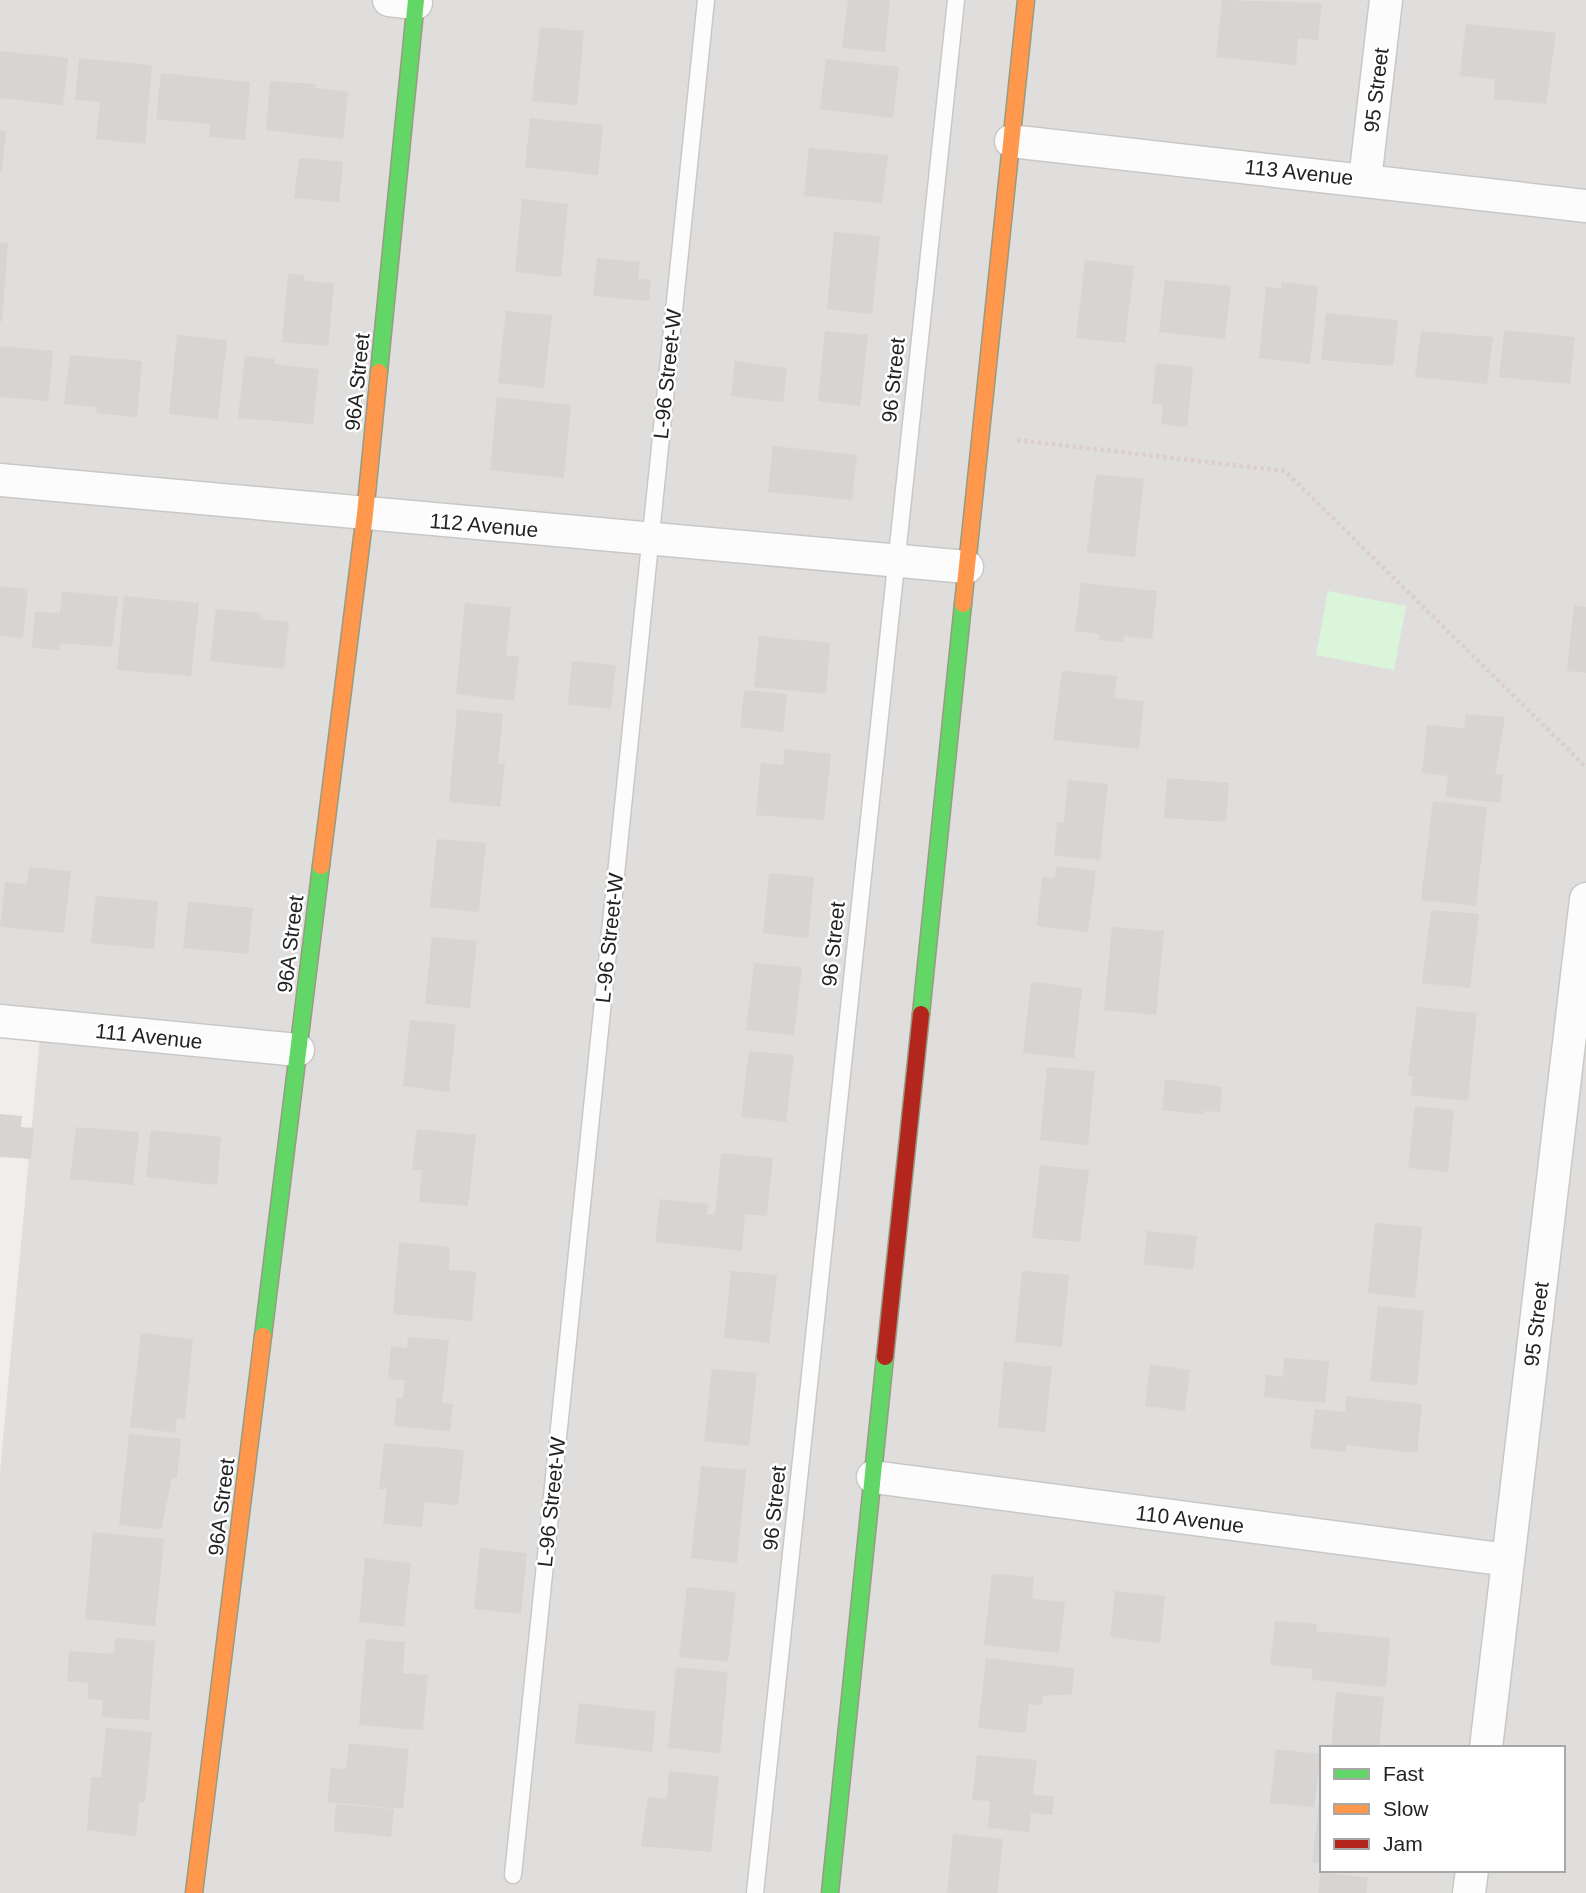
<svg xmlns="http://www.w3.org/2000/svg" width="1586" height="1893" font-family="Helvetica,sans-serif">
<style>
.residential{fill:#dfdedc;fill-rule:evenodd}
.park{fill:#daf5da}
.building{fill:#d7d4d2}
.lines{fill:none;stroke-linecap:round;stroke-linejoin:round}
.lane-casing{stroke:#c9c8c7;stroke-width:19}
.street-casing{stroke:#c9c8c7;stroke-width:35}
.fast-casing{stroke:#999a82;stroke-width:19}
.slow-casing{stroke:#999a82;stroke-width:19}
.jam-casing{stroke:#999a82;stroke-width:19}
.path{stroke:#dccecd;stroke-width:4.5;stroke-dasharray:3.5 3.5;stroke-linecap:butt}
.lane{stroke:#fdfcfc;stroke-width:16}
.street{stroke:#fdfcfc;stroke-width:32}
.fast{stroke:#63d668;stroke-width:16}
.slow{stroke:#ff974d;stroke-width:16}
.jam{stroke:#b3261e;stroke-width:16}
.labels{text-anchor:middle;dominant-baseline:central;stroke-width:5;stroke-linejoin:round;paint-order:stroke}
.street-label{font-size:21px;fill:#222;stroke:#fff}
</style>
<rect width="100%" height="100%" fill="#f0eeeb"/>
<path class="residential" d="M0 0H1586V1893H0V1472L40 1037 0 1033ZM1322 1748H1563V1870H1322Z"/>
<path class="park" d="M1328 591 1406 606 1394 670 1316 655Z"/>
<path class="building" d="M848 0H890L885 52 842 48Z
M1222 0 1322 3 1318 40 1298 38 1296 65 1216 57Z
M1466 24 1556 33 1546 104 1494 99 1495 79 1460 76Z
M540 27 584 31 577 105 532 101Z
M0 51 68 58 63 105 0 98Z
M79 58 152 65 145 144 96 139 100 102 75 100Z
M826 59 899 67 893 118 820 109Z
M161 73 250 82 245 140 209 137 210 124 156 119Z
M270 81 316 84 315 88 348 92 343 139 266 130Z
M530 118 603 125 598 175 525 167Z
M0 130 6 131 2 171H0Z
M809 148 888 155 882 203 804 196Z
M299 158 343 162 339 202 294 198Z
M522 199 568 204 561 277 515 272Z
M834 232 880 236 872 314 827 309Z
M0 242 8 243 2 322 0 321Z
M597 258 640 262 638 279 651 280 649 301 593 296Z
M1085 260 1134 266 1125 343 1076 338Z
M288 274 304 275V281L334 283 328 346 282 342Z
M1165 280 1231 286 1225 339 1159 332Z
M1282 282 1318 286 1310 364 1259 358 1266 287 1281 288Z
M506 311 552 315 544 388 498 383Z
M1326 313 1398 320 1393 366 1321 360Z
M1504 330 1575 337 1570 384 1499 377Z
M825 331 868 335 860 406 818 401Z
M1421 331 1493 337 1487 384 1415 377Z
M177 335 227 340 218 419 169 414Z
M0 346 53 351 48 401 0 397Z
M70 355 142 361 137 417 96 413 97 407 64 404Z
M245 356 275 359 274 364 319 369 313 424 238 418Z
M735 361 787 368 783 402 731 396Z
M1156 363 1193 367 1187 427 1161 424 1163 405 1152 404Z
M497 397 571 405 564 478 490 470Z
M773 446 857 455 852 500 768 492Z
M1096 474 1144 479 1135 557 1087 552Z
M1081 583 1157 591 1152 639 1124 636 1123 642 1098 640 1099 634 1075 631Z
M0 586 28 589 23 638 0 636Z
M62 591 118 597 112 647 60 643 59 650 32 648 35 612 60 613Z
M124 596 199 603 191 676 117 670Z
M465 603 511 607 506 655 519 657 514 701 456 694Z
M1574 605 1586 607V673L1567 671Z
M216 609 261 613 260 619 289 622 284 669 210 661Z
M759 636 830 643 826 694 754 687Z
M572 661 616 665 611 709 568 704Z
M1062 671 1117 676 1114 698 1144 701 1139 749 1053 740Z
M744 690 787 694 783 732 740 727Z
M457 709 503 714 498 763 505 764 500 807 449 802Z
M1466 714 1505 717 1495 774H1503L1500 803 1446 797 1448 776 1422 773 1427 725 1464 728Z
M785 749 831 754 824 820 756 815 761 763 783 765Z
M1167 778 1229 783 1226 822 1164 818Z
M1068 780 1108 784 1100 860 1054 855 1057 822H1064Z
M1433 801 1487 807 1476 906 1421 900Z
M437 839 486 843 479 912 430 907Z
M1056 866 1096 871 1088 932 1037 926 1042 877 1055 878Z
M29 867 71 871 64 933 0 927 5 882 27 884Z
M769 873 814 877 808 938 763 933Z
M96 896 158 901 154 949 91 943Z
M188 902 253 908 248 954 183 948Z
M1431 910 1479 914 1470 988 1422 983Z
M1112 927 1164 931 1156 1015 1104 1010Z
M432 937 477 941 470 1008 425 1004Z
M754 963 802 967 794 1035 746 1030Z
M1031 982 1082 988 1074 1058 1023 1053Z
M1417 1007 1477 1013 1468 1101 1411 1095 1413 1076H1408Z
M410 1020 456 1024 449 1092 403 1086Z
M749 1051 794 1055 786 1122 741 1117Z
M1047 1067 1095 1071 1088 1145 1040 1140Z
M1165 1079 1222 1087 1220 1112 1204 1111 1203 1114 1162 1110Z
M1415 1106 1454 1110 1448 1172 1408 1168Z
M0 1114 22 1116 21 1127 34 1128 31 1159 0 1157Z
M76 1127 139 1132 133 1185 70 1179Z
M417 1129 476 1135 468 1206 419 1202 422 1170H412Z
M151 1130 221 1137 217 1185 146 1177Z
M721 1153 773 1158 767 1216 745 1214 742 1251 655 1242 660 1199 708 1204 707 1214 715 1215Z
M1040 1165 1089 1170 1080 1242 1032 1238Z
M1375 1223 1422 1227 1415 1298 1368 1293Z
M1147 1231 1197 1236 1193 1270 1144 1264Z
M399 1242 450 1247 449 1270 476 1272 472 1321 393 1314Z
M731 1271 777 1275 769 1343 724 1338Z
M1022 1271 1069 1275 1062 1347 1015 1342Z
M1378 1306 1424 1311 1417 1385 1370 1381Z
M141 1333 193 1339 185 1419 177 1418 175 1433 130 1427Z
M408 1337 449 1340 442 1403 453 1404 450 1431 394 1426 397 1398 403 1399 405 1380 388 1379 391 1346 407 1348Z
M1284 1358 1329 1361 1325 1403 1264 1397 1266 1375 1283 1377Z
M1004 1361 1052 1367 1045 1432 998 1427Z
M1150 1364 1190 1370 1185 1411 1145 1406Z
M712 1369 757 1373 749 1446 704 1441Z
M1346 1396 1422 1404 1417 1453 1346 1445 1345 1452 1310 1448 1315 1409 1345 1412Z
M129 1434 181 1439 177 1478H172L161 1529 119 1525Z
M384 1443 464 1450 458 1505 425 1502 422 1527 383 1524 387 1489H379Z
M701 1466 746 1470 737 1563 691 1558Z
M93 1532 164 1539 155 1626 85 1619Z
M480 1548 527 1553 521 1614 474 1609Z
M365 1558 411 1563 404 1627 359 1622Z
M992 1574 1034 1577 1032 1599 1065 1602 1059 1653 984 1645Z
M687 1587 736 1592 728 1662 679 1657Z
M1115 1591 1165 1596 1160 1643 1110 1637Z
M1275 1621 1317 1624 1316 1631 1390 1638 1386 1687 1312 1680 1313 1669 1270 1665Z
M115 1638 155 1641 149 1720 102 1717 103 1700 88 1699V1683L67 1681 69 1651 114 1654Z
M366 1639 405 1642 403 1673 428 1675 423 1730 359 1725Z
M986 1658 1074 1668 1072 1694 1043 1696 1042 1705 1029 1704 1025 1733 978 1728Z
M676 1667 728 1672 720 1753 668 1748Z
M1336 1692 1384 1697 1379 1748H1331Z
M579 1703 656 1712 652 1752 575 1743Z
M106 1728 152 1732 145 1802H139L136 1836 87 1830 91 1777H101Z
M349 1743 409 1749 403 1809 327 1802 331 1768 346 1769Z
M1276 1749 1321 1754 1314 1807 1270 1803Z
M977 1755 1037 1760 1033 1795 1054 1796 1052 1815 1031 1813 1029 1832 988 1828 990 1801 972 1800Z
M669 1771 719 1776 711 1852 641 1846 648 1797 667 1799Z
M1320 1795H1322V1863L1312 1862Z
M336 1804 394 1809 391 1837 334 1831Z
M953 1834 1003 1839 997 1893H947Z
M1321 1872 1368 1878 1366 1893H1318Z"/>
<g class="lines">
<g class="lane-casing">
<path id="lane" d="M513 1875 706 0
M755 1893 956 0"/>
</g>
<g class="street-casing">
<path id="street" d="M389 0 416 3
M1011 141 1586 206
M1365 180 1386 0
M0 480 967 567
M0 1021 298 1050
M873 1477 1508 1560
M1486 1748 1586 899
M1469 1893 1472 1870"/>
</g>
<g class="fast-casing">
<path id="fast" d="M379 372 416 0
M921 1014 963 604
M263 1336 321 866
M830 1893 885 1357"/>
</g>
<g class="slow-casing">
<path id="slow" d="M963 604 1026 0
M321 866 365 514 379 372
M194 1893 263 1336"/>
</g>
<g class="jam-casing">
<path id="jam" d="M885 1357 921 1014"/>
</g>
<path class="path" d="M1017 440 1285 471 1586 767"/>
<use href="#lane" class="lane"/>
<use href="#street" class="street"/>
<use href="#fast" class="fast"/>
<use href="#slow" class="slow"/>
<use href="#jam" class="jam"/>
</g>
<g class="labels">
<g class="street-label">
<text transform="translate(1376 90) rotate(-83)">95 Street</text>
<text transform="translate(1299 172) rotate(6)">113 Avenue</text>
<text transform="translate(667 374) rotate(-84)">L-96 Street-W</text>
<text transform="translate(893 380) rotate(-84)">96 Street</text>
<text transform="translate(357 382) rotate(-84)">96A Street</text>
<text transform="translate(484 525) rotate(5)">112 Avenue</text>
<text transform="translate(609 938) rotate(-84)">L-96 Street-W</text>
<text transform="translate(290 944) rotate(-83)">96A Street</text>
<text transform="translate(833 944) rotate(-84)">96 Street</text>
<text transform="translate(149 1036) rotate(6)">111 Avenue</text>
<text transform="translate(1536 1324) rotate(-83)">95 Street</text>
<text transform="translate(551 1502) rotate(-84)">L-96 Street-W</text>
<text transform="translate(221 1507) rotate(-83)">96A Street</text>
<text transform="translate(774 1508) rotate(-84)">96 Street</text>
<text transform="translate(1190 1519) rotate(7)">110 Avenue</text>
</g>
</g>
<rect x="1320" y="1746" width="245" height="126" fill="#ffffff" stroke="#a7a7a7" stroke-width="2"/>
<rect x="1334" y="1769" width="35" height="10" fill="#63d668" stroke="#a7a7a7" stroke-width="2"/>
<text x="1383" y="1781" font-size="21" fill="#222222">Fast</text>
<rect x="1334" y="1804" width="35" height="10" fill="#ff974d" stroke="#a7a7a7" stroke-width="2"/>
<text x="1383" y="1816" font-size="21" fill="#222222">Slow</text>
<rect x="1334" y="1839" width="35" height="10" fill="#b3261e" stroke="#a7a7a7" stroke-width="2"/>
<text x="1383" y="1851" font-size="21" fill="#222222">Jam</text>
</svg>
